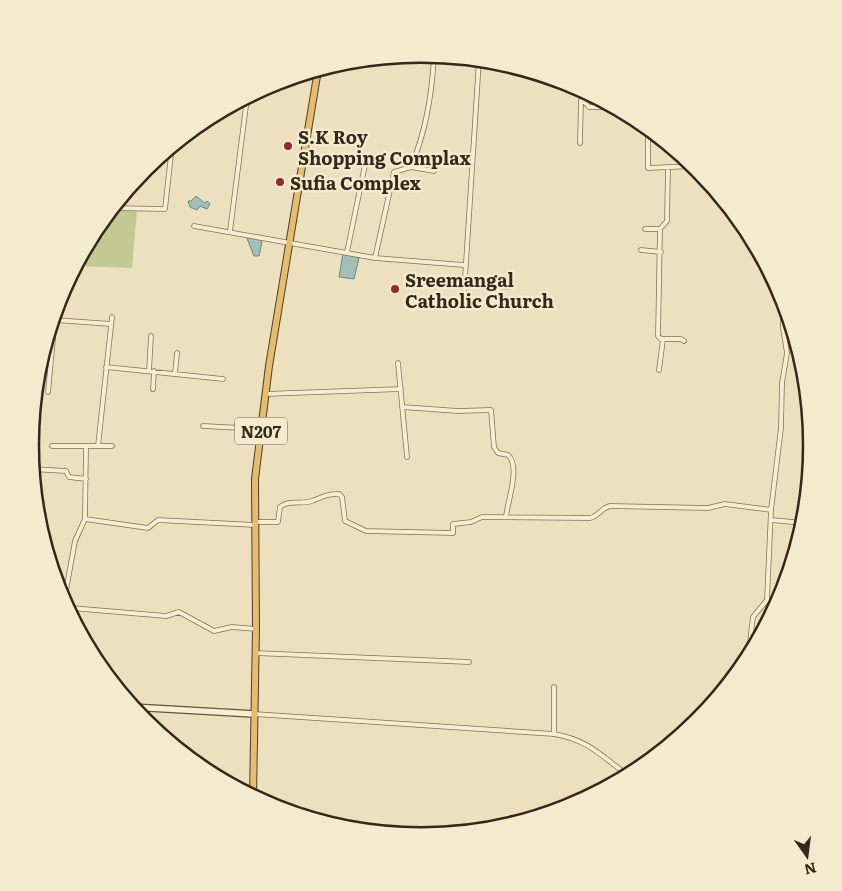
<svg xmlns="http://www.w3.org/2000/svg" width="842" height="891" font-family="Literata,serif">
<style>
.green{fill:#c2c993}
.water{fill:#a2beb6;stroke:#6a8b84}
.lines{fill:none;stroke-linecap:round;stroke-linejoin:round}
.minor-casing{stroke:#847058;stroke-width:5.5}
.secondary-casing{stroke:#66513b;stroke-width:8}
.trunk-casing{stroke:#513e2c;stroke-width:8}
.minor{stroke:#f8edd1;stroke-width:4}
.secondary{stroke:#f8edd1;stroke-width:5.5}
.trunk{stroke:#e6bc73;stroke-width:6}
.poi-dot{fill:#912b29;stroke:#f4eace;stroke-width:2}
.labels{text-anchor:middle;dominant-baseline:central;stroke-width:5;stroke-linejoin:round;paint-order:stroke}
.shield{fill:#f4eace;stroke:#6e6251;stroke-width:1}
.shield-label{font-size:16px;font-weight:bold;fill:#34281c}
.poi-label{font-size:18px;font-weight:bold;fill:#34281c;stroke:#f4eace;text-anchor:start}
.rim{fill:none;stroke:#34281c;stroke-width:2.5}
</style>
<rect width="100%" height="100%" fill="#ece0be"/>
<path class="green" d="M111 210H137L132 268 77 266 96 228Z"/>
<path class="water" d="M196 196 205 203 207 201 210 204 207 209 200 206 197 210 190 207 188 201H191Z
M246 236 260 238 262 242 259 256H254Z
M343 253 359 258 354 279 339 277Z"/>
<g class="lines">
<g class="minor-casing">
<path id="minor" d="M582 90 581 98 589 107H614
M648 128V168L693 166
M580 143 581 101
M411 167 434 171
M112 208 165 209 172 146
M194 226 375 258 464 265
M645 229H660L667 221 668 167
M660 229 658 336 661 339H681L684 341
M230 231 246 106
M641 250 661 252
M347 252 366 160
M375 258 394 172 411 167C426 131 432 96 434 56
M464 283 508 287
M464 294 479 60
M55 320 111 324
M398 363 407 457
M106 367 223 379
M659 370 663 339
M149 371 151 336
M175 374 177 353
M153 389 154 371
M48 392 56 307
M265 394 401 389
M402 407 458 411 491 410 494 447 498 453 508 455C521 466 507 503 506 517
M203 426 261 429
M52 446H112
M86 446 85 519 75 541 65 596 71 608 166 616 179 612 214 631 232 627 256 629
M98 446 112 317
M32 469 66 471 69 477 86 479
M85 519 148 528 158 520 255 525
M771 520 804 523
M255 522H278L280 507C289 499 301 505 312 501 323 497 326 494 339 494L342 497 345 521 366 531 453 533V524L471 522 482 517 590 518C599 516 601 508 610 506L708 508 725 504 771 510
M255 653 469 662
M748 659 753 617 767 600 771 510 781 428 782 383 787 353 783 328V297
M254 714 554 734C589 740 601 756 629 776
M554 734V687"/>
</g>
<g class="secondary-casing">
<path id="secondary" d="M132 707 254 714"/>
</g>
<g class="trunk-casing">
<path id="trunk" d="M253 797 256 629 255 479 269 366 318 70"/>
</g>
<use href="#minor" class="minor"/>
<use href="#secondary" class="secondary"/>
<use href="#trunk" class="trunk"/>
</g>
<g class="poi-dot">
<circle cx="288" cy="146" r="5"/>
<circle cx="280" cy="182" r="5"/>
<circle cx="395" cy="289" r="5"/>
</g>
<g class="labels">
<rect class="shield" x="235" y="417.5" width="52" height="27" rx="4"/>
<g class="shield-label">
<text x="261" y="431">N207</text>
</g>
<g class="poi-label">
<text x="298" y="136">S.K Roy<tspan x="298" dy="21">Shopping Complax</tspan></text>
<text x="290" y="182">Sufia Complex</text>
<text x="405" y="279">Sreemangal<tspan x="405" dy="21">Catholic Church</tspan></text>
</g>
</g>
<path d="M0 0H842V891H0ZM39 445a382 382 0 1 1 764 0a382 382 0 1 1-764 0Z" fill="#f4eace" fill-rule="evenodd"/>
<path class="rim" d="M39 445a382 382 0 1 1 764 0a382 382 0 1 1-764 0Z"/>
<g transform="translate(807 856) rotate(166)" stroke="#f4eace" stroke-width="4" paint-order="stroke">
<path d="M0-4L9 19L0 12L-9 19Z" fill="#34281c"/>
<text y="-8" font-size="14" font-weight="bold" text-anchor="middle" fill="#34281c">N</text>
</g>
</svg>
